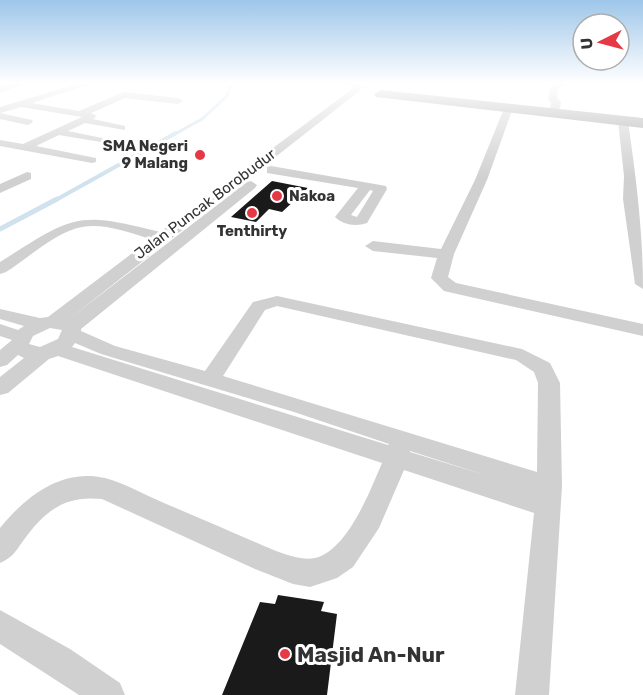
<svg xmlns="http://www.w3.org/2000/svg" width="643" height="695" font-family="Rubik,sans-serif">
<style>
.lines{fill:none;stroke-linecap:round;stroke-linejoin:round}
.stream-far2{stroke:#cfe2ee;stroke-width:3}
.stream-far1{stroke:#cfe2ee;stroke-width:4}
.stream{stroke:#cfe2ee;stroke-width:5}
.building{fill:#1a1a1a}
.minor{fill:#d0d0d0;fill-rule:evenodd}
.tertiary{fill:#d0d0d0;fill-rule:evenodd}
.primary{fill:#ababab;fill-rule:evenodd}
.poi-dot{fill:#e63946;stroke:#fff;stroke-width:2}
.labels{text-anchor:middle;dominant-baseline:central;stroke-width:6;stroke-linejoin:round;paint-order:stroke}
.far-poi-label{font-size:15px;font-weight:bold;fill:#333;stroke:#fff;text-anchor:end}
.far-street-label{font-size:15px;fill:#333;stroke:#fff}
.near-poi-label{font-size:21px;font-weight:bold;fill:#333;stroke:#fff;text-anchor:start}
</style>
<rect width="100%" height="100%" fill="#fff"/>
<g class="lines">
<path class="stream-far2" d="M173 135 202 119 227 96 231 82"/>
<path class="stream-far1" d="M54 201 176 133"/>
<path class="stream" d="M0 229 57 199"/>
</g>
<path class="building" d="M272 181 308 188 282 212 269 209 256 222 231 217Z
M278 595 324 602 321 611 337 614 327 695H222L260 602 275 604Z"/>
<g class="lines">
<path class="minor" d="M17 82 23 84 0 93V87Z
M83 82H96L32 103 79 111 124 92 178 98 183 101 178 104 125 98 91 113 97 116 93 119 125 126V130L85 123 68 131 107 139V143L59 135 36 146 96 158V162L92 163 0 146V140L23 144 82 117 21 107 0 113V107Z
M557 82H567L558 89 557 98 561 102 560 108 555 111 550 108 551 103 548 99 550 88Z
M355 87 362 89 69 319 247 182 251 181 257 185 255 188 81 329V331L115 346 205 371 253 302 277 296 522 349 550 363 560 383 562 486 549 695H515L534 513 404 470 379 528 353 567 337 578 310 587 293 584 255 569 102 499C64 495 45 511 23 541 16 551 12 558 0 563V528C26 496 62 468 105 478 125 483 145 495 164 503 197 517 230 531 264 546 279 552 304 564 321 556 350 543 370 491 382 463L58 356 49 359 8 393 0 395V377L24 358 18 355 7 365 0 367V350L12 340 0 336V324L18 330 24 326 0 319V309L40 318 48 317 151 239C129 233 105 223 82 227 57 231 27 259 6 272L0 274V262C73 216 75 210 160 232ZM277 306 516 360 534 372 538 383 537 472 223 376 265 310ZM50 328 62 330 58 339 40 347 29 344 33 336ZM75 343 101 354 294 412 389 444 388 445 72 347ZM410 451 488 476 410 452Z
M505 106 513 108 487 180 454 254 448 277 456 283 643 324V336L444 291 431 278 437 258 373 251 365 246 373 241 441 249 475 180Z
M0 113 32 120 33 122 28 125 0 119Z
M623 118 628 121C636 177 643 232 643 289L635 284 623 199 624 176 618 121Z
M271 166 386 186 387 189 367 223C356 227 343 225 335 217L358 188 267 173V167ZM370 190 373 191 357 217 351 215Z
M27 172 31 173V179L0 193V184Z
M0 610 70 649 120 683 125 695H79L0 644Z"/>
<path class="tertiary" d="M341 82H356L363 86 358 89Z"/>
<path class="primary" d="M381 90 643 118V128L376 97 374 94Z"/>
</g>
<linearGradient id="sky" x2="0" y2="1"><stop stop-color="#9ec6ea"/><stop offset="0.46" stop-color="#fff"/><stop offset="1" stop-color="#fff" stop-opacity="0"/></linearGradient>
<rect width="643" height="179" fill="url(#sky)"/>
<g class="poi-dot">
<circle cx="200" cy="155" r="6"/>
<circle cx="277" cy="196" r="6"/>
<circle cx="252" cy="213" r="6"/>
<circle cx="285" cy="654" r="6"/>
</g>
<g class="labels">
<g class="far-poi-label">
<text x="188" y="146">SMA Negeri<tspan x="188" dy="17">9 Malang</tspan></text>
<text x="289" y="196" text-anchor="start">Nakoa</text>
<text x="252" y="231" text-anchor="middle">Tenthirty</text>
</g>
<g class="far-street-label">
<text transform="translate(205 204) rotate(-37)">Jalan Puncak Borobudur</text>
</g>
<g class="near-poi-label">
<text x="297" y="654">Masjid An-Nur</text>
</g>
</g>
<g transform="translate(601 42) rotate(264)"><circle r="28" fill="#ffffff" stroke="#adadad" stroke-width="1.5"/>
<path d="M0-4.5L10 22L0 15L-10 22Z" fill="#e63946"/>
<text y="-9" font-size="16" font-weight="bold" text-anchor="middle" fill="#333333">U</text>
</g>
</svg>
